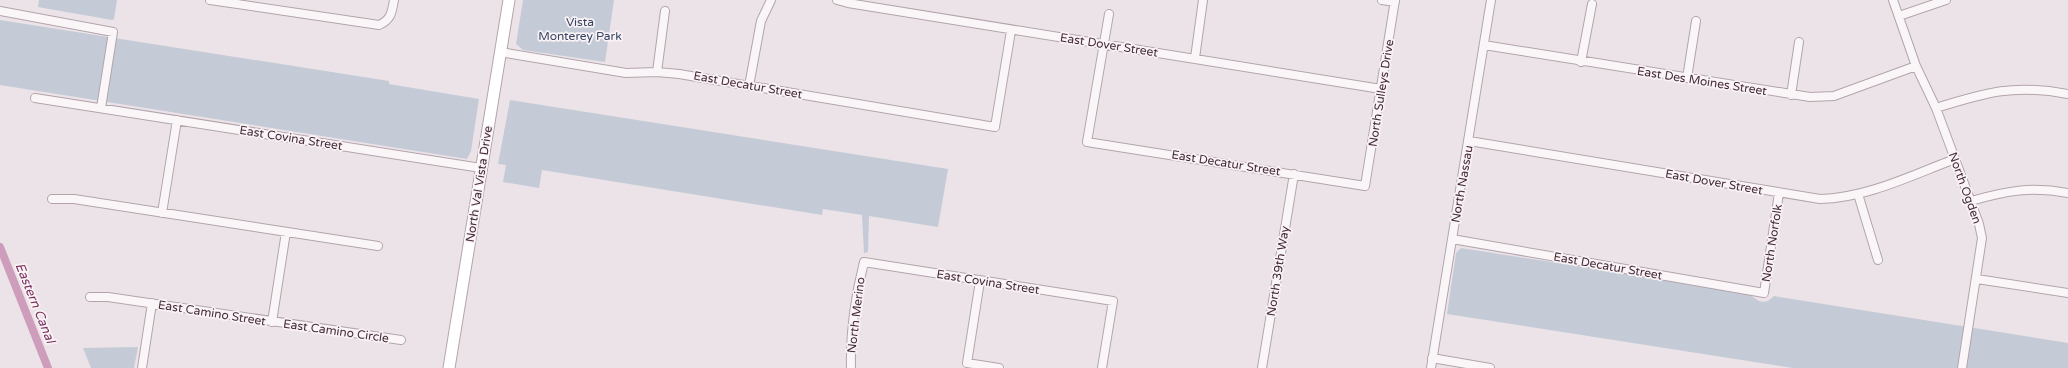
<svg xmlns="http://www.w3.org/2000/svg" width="2068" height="368" font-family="'Varela Round',sans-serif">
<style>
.green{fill:#c4cbd6}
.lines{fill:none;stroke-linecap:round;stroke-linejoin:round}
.canal{stroke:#cd9dbb;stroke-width:8}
.street-casing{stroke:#b3a4ac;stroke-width:10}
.secondary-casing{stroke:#b3a4ac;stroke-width:13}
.street{stroke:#faf6f8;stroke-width:8}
.secondary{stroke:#fff;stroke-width:11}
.labels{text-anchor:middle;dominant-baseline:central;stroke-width:3.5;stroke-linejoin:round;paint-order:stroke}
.park-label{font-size:12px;fill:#364462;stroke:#f9f3f6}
.street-label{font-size:12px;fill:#452a38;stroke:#f9f3f6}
.water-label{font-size:13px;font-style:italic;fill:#7c315d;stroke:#f9f3f6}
</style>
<rect width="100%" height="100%" fill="#ece3e8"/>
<path class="green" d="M39 0H117L114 19 112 20 38 7Z
M523 0H614L605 62 523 50 516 44Z
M0 20 389 81V84L479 99 471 151 467 159 0 85Z
M510 100 948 169 938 227 869 216 868 252 864 253 862 215 823 209 822 215 542 170 539 188 503 182 506 165 498 164Z
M1461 248 1743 292C1756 295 1760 310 1774 296L2068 343V368H1793L1447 314 1456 253Z
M138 347 134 368H91L83 348Z"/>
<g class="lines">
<path class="canal" d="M0 247 48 368"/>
<g class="street-casing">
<path id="street" d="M210 0 379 25C391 20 392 12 394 0
M837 0 848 3C1026 33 1204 60 1381 89
M1382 0 1395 2
M1893 0 1916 66 1936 108 1955 159 1979 224 1982 238 1962 368
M0 11 113 32 101 108
M1109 14 1087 142 1365 186 1395 0
M1899 16 1946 0
M1484 45 1810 97 1834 96 1916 66
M500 52 626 73 657 72 679 74 995 127 1011 31
M1195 58 1203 0
M1581 62 1592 4
M657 72 665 11
M1687 78 1696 21
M749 86 761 21 771 0
M1791 95 1799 42
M35 98 481 168
M1936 108C1987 92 2014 84 2068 94
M1469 141 1820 199C1867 198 1912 175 1955 159
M1858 194 1878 260
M52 199H74L378 246
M1971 201C2006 191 2031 186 2068 193
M162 213 177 120
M1452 239 1764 293 1779 193
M1977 279 2068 293
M980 281 967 363 999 368
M90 297H108L401 340
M272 322 286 232
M1432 358 1490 368
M142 368 152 303
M851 368C850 332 855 297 864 262L1113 301 1102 368
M1262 368 1294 174
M1431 368 1491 0"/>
</g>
<g class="secondary-casing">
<path id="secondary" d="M449 368 509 0"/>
</g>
<use href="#street" class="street"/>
<use href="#secondary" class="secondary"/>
</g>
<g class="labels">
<g class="park-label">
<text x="580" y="22">Vista<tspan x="580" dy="14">Monterey Park</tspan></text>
</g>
<g class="street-label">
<text transform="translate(1109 45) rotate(9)">East Dover Street</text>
<text transform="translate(1702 81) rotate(9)">East Des Moines Street</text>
<text transform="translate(748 85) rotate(10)">East Decatur Street</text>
<text transform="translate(1381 93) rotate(-81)">North Sulleys Drive</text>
<text transform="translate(291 138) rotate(9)">East Covina Street</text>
<text transform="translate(1226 163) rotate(9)">East Decatur Street</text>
<text transform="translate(1714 182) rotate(10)">East Dover Street</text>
<text transform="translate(479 184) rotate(-81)">North Val Vista Drive</text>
<text transform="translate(1462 184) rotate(-80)">North Nassau</text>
<text transform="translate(1965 188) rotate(70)">North Ogden</text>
<text transform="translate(1772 243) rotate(-81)">North Norfolk</text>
<text transform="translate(1608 266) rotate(10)">East Decatur Street</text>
<text transform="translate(1278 271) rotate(-81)">North 39th Way</text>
<text transform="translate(988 282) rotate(9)">East Covina Street</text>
<text transform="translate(212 313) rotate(9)">East Camino Street</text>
<text transform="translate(856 315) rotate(-83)">North Merino</text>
<text transform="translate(336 331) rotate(8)">East Camino Circle</text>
</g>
<g class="water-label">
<text transform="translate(35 303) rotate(68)">Eastern Canal</text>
</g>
</g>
</svg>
